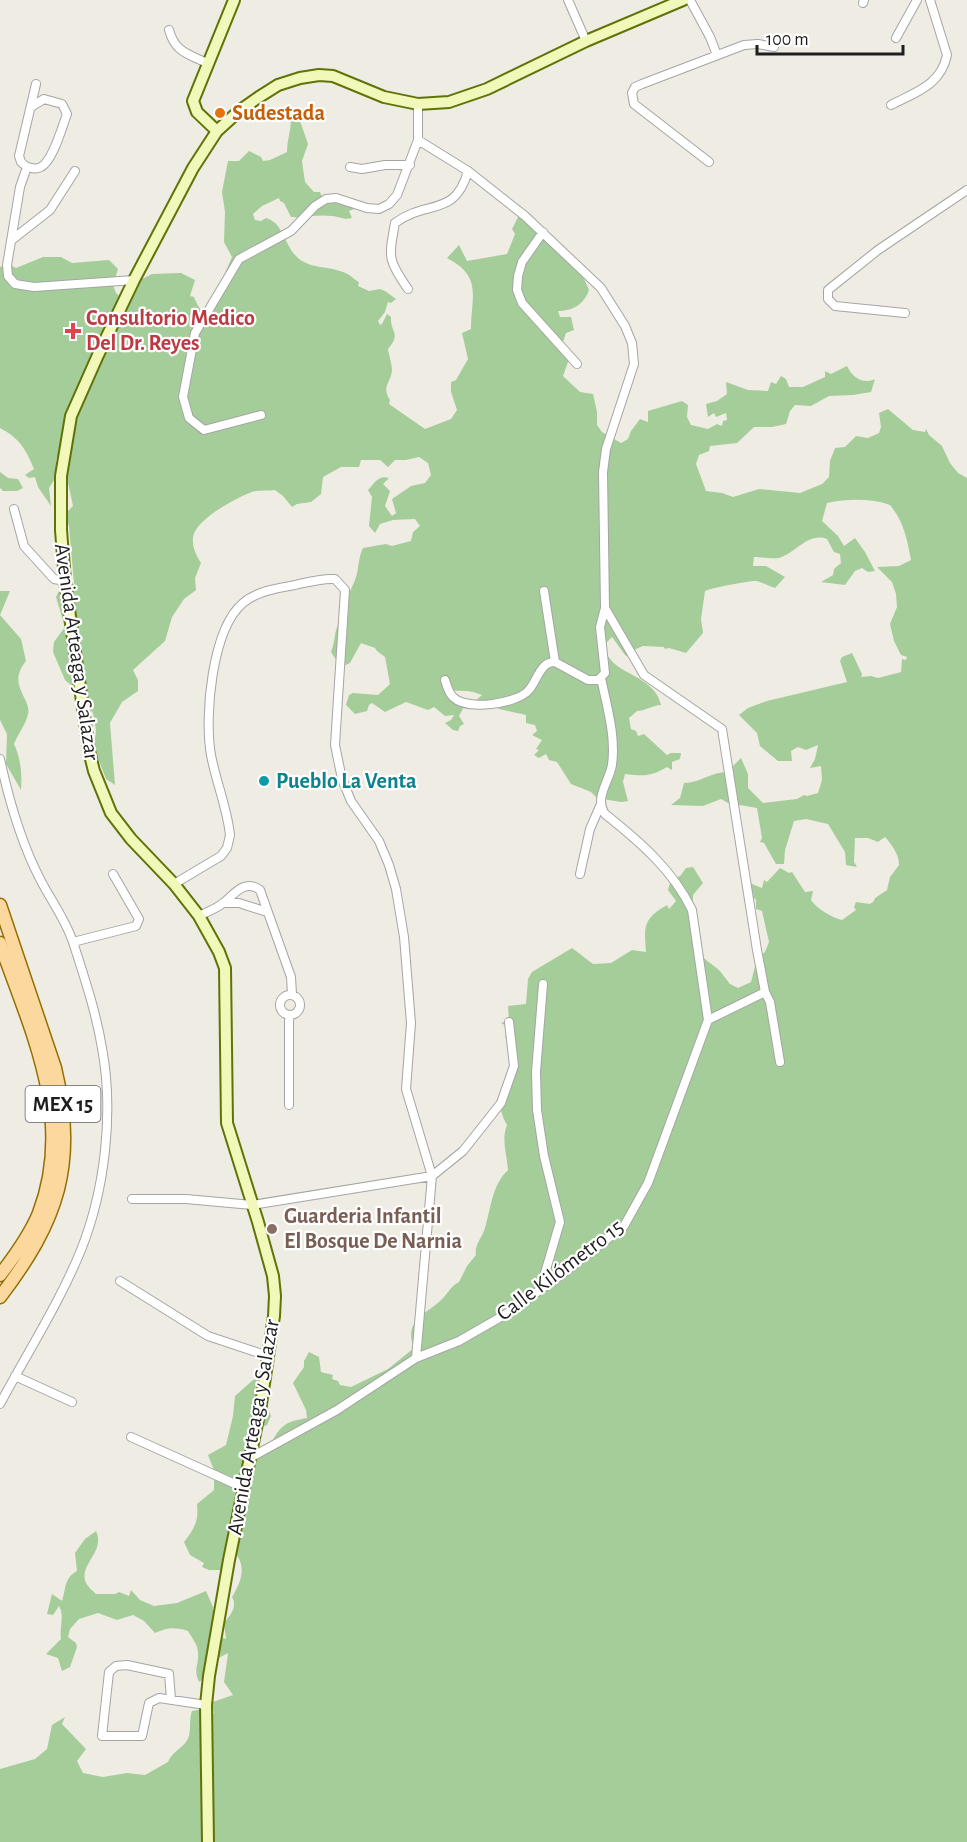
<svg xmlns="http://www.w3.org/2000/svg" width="967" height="1842" font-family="'Alegreya Sans',sans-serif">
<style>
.forest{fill:#a5cd9a}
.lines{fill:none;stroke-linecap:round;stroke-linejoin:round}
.street-casing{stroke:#a5a5a5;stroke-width:10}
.secondary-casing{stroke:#607307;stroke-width:14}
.primary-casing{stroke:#956e03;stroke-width:15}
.street{stroke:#fff;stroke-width:8}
.secondary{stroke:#f1f8b9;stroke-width:10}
.primary{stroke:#fad89e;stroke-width:12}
.food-dot{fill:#e8710a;stroke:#fff;stroke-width:2}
.health-dot{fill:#e0444e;stroke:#fff;stroke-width:2}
.culture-dot{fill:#0f9aa8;stroke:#fff;stroke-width:2}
.education-dot{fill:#8d6e63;stroke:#fff;stroke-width:2}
.labels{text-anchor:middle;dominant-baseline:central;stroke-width:4.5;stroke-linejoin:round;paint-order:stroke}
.shield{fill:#fff;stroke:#626262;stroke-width:1.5}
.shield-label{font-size:21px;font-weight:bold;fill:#1e1e1e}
.food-label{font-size:22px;font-weight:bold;fill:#c56008;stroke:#fff;text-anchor:start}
.health-label{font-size:22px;font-weight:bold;fill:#be3a42;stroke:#fff;text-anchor:start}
.street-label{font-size:22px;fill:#1e1e1e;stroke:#fff}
.culture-label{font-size:22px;font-weight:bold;fill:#0d838f;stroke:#fff;text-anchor:start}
.education-label{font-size:22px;font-weight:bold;fill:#785e54;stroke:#fff;text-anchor:start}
</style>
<rect width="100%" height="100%" fill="#efece4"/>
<path class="forest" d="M291 119 300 121 308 144 302 161 305 182 314 192H320L322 197C335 202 349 205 363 203L362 206 349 211 352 218C342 220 341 217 332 216 319 214 304 218 291 217L284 203 280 201 279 198 262 206 253 214 255 220 261 221 266 218C283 222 285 247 298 258 311 269 328 266 343 272 350 274 353 279 359 282L358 286 369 291 380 289 385 291 396 299 391 303 388 302 385 312 378 321 380 325 382 324 387 314 391 317C390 333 402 332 388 349 389 356 392 364 392 370 391 383 381 386 390 400L389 404 425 429 451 419 457 410 451 392V382L456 380 468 359 462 333 471 329C471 296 483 277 447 258L459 245 467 261 507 254 515 234 512 229 519 215 581 272 589 290C584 305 572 311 558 311L560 317H571L574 330 566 333 563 342 569 359 563 376 580 392 593 394 597 412V425L602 432 621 443 628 439 631 431 640 419 648 422V411L682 401 688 405 687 417 691 425 708 429 717 424 722 426 723 421 727 420 726 413 716 417 714 413 708 417 706 404 717 401 727 394 726 382 748 390 768 391 771 382 776 384 781 376 786 379 789 387H803L825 377V371L831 374 847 366C852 377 863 385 875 379L871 392 853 395 829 396 811 406 795 405 790 411 786 424 772 427H754L737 443 710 446 709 451 699 455 696 464 706 491 722 493 733 497 759 489 800 493 822 484 829 477 830 461 835 448 845 447 856 436 868 438 879 433 881 427 879 413 888 409 913 430 925 432 926 429 929 435 942 446 950 463 958 473 967 478V1842H0V1769L35 1759 47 1749 52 1725 65 1717 62 1724 86 1749 77 1761 83 1773 103 1777 127 1773 145 1775 168 1762C172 1751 186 1747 189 1736 191 1728 189 1719 192 1711L203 1709 214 1713 210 1703 233 1695 224 1682 228 1653 213 1661V1672L199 1682C193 1669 199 1666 198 1653 198 1645 192 1638 188 1631 176 1627 167 1627 155 1633L144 1621 133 1615 117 1620 98 1613 79 1619 70 1629 68 1637 76 1643 77 1647 70 1667 62 1671 58 1658 46 1654 61 1639C59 1628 65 1616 59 1606L53 1615 47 1614 52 1594 62 1601C66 1589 64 1578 77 1571L75 1553 85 1539 96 1531C106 1552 78 1564 86 1583 88 1587 93 1591 96 1594H115L119 1592 129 1596 131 1590 140 1600 154 1606 177 1603 206 1591 213 1607V1617L221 1637 226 1639 224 1623C230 1615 238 1607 232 1597 241 1582 247 1567 235 1553L222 1570H209L202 1567 204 1563 190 1555 184 1542C194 1529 199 1521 197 1504L214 1490V1470L208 1455 226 1445 233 1416 235 1396 253 1380 263 1377V1394L271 1416 267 1425 255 1430 257 1447 270 1446C280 1425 285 1422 307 1418L306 1410 293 1383 304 1367V1361L309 1352 319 1357 321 1372 333 1375 332 1379 338 1381 340 1385 351 1387 388 1369 414 1348C404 1323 422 1316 439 1302 447 1296 449 1287 459 1282L467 1266 476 1255C474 1245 482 1238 485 1228 491 1208 492 1185 508 1170 507 1154 501 1140 507 1125 491 1097 508 1087 511 1060 512 1052 507 1043 505 1036L510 1032V1028L501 1023 509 1020 508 1006 526 1004 528 979 532 972 572 948 593 964 611 963 632 950 646 952C644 926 643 919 667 905L669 909 676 901 668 890 670 883 681 875 686 868 693 867 703 883 693 895V915L701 956 719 970 730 984 738 988 751 982 757 959 765 952 769 942 762 911 756 909V899L750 897 754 895 747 882 762 888 764 880 767 882 780 868 789 873 792 872 805 892 813 891 811 900C817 909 831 917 842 920L856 910 854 907 856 902 870 904 874 901 875 898 887 890 890 877 899 865C899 854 892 845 885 837L878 842 868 838H855L854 862 857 867 846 865 845 852 828 824 806 819 794 821 785 850 784 864H776L764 843 760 842 762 838 757 808 728 803 721 799 703 806 671 805 680 798 684 783C700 783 711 772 727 772L741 758 748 774V788L763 803 797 799 804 795 807 796 818 793 822 780 821 766 810 768 815 759 818 745 806 750 798 747 791 751 792 761H778L760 746 757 733 739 715 748 708 767 701 847 682 840 661 842 657 852 653 862 674 861 677 871 676 878 678 901 672 902 659 906 660 907 657 901 655 894 641 890 624 897 607 896 594 892 582 877 567 899 566 911 560C907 539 904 522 890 505 871 498 847 499 827 503L822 521 838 536 844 546 855 538 865 552 875 571 868 572 862 568 855 571 845 585 821 582 833 575 834 569 841 563 840 554 834 552 827 539C808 532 796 553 779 558 772 559 761 557 754 557L753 566H766L785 577 775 588C769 586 763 583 757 581 751 580 711 588 705 591L701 619 703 633 686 653 669 648 665 649 664 647 643 646 634 650 633 653 628 649 629 657 625 655 612 637 607 642 606 654C609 657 612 662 616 665 632 677 656 682 661 705 652 705 646 711 637 711L629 718 631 729 636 731 638 736 644 734 667 755 671 753H681L680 759 672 762V770L667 767C650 777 644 776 625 774L623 782 628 801 621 802 597 798 591 792 571 784 557 762 549 760 546 754 539 758 534 755 539 750 536 749 542 740 532 735 537 731 535 725 526 723V715L499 709 495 699 474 702 482 695C468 689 464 692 450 690L465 705 459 716 464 724 460 726 458 731 453 730 445 723 451 720 454 715 445 716 434 707 428 710 406 702 385 712 372 703 369 705 367 711 355 714 346 705 349 695 353 693 378 695 390 684 385 657 377 651 375 648 361 643 350 663 341 667 331 652C335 643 334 633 338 625 343 610 348 595 355 580 359 570 358 558 363 548L386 544 392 546 411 541 413 532 420 526 415 519 393 520 380 524 375 533 369 526 372 497 368 490C375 483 378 475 389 478L383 484 390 491 385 506 392 516 396 513 392 499 411 486 425 483 431 475 428 463 419 457 406 460H395L388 467 380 460H361L359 467H341L323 477 321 494 311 502 297 504 292 507 283 496 275 490C268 491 258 490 252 492 236 498 196 519 193 537 192 547 196 555 201 563L195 578 196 590 184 599 172 617 165 641 133 670 138 680V691L122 702 110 723 115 785 106 779 94 748 96 730 93 713 84 703 78 691 65 680 53 652 54 642 65 627 56 597 59 591 74 584 69 526 65 514 73 506 66 473 64 444 56 460 58 474 49 488 51 506 38 487 35 477 29 478 25 475 34 469C26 449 19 438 0 428V267L8 264 16 268 43 257H61L72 263 109 260 118 269 113 285 116 293 122 298 132 284 152 274 181 273 195 280 190 296 194 297 198 306 204 313 215 296 232 257 224 242 225 212 222 192 228 161H239L249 151 261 157 263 161 270 160 287 152C287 140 291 130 291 119Z
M0 472 8 478 18 479 23 488 17 491H3L0 488Z
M0 591H10L0 615 21 639 26 661C6 685 32 699 28 714 26 724 18 734 14 744 21 759 22 774 21 790L6 764 7 734 0 720Z"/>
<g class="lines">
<g class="street-casing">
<path id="street" d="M568 0 586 41
M690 0 710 37 717 55
M863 3 864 0
M169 30C175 52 188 54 207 63
M896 38 917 0
M36 84 19 156 21 162 27 167 20 187 7 265 8 276 15 284 34 287 134 280
M418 104V140L468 171 525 216 601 288 625 326 632 343 634 364 606 449 603 472 605 608 644 675 722 729 757 950 765 992 770 1002 780 1062
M891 105C916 92 941 85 947 55L930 0
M709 162 634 104 632 93 635 87 642 84 744 45 758 44 774 47
M27 167C32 168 36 170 41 167 53 161 62 127 67 114L62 104 44 99 31 107
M350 167 362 169 385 165H410
M543 232 522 262 518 276 517 290 522 303 577 364
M13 239 50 210 75 171
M408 289C387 259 389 257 395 223 427 199 455 218 468 171
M905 313 835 306 828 299V290L878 250 967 190
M261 415 204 430 189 418 183 397 195 333 239 259 291 231 315 206 326 199 336 198 367 208 379 209 389 204 397 195 418 140
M14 509 24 546 54 579 65 581
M544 591 555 662
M601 678C607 707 616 736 612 765 609 782 594 798 605 814 639 841 673 870 692 910L708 1020
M445 680C447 686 448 692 453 697 467 711 515 704 528 691 537 682 540 661 555 662L588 680H598L605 673 600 627 605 608
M0 759C9 801 21 843 41 881 52 902 65 919 73 942 84 976 96 1012 102 1048 114 1112 105 1190 81 1250 59 1304 27 1353 0 1404
M580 874 590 829 600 806
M174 884 221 856 227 848 230 835C227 807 216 782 211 755 204 716 212 629 243 603 257 591 278 588 295 585 308 582 322 578 335 579L345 590 335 745 342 779 351 801 379 841 389 865 396 889 404 937 411 1023 406 1089 432 1176 416 1358
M223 903H239L267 912
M199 916C207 912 215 909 222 904 233 896 244 878 260 890L291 977 292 994
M73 942 136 926 139 919 113 874
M280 1005a10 10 0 1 1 20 0a10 10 0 1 1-20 0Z
M289 1015V1105
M132 1199H186L252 1205 432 1176 463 1151 501 1103 514 1066 509 1022
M120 1281 208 1336 268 1356
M540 1290 560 1222 544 1156 537 1110 536 1072 543 984
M15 1376 72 1402
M131 1437 244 1488
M250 1458 337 1410 416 1358 459 1341 506 1314 557 1278 624 1226 648 1183 708 1020 765 992
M171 1699 169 1674 127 1665 116 1666 109 1672 102 1736H142L149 1703 159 1698 206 1705"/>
</g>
<g class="secondary-casing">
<path id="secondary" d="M217 131 197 112 193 101 234 0
M208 1842 206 1705 209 1676 229 1560 261 1404 274 1316 275 1296 273 1276 258 1222 227 1123 225 968 219 952 199 916 174 884 131 839 111 813 94 771 89 751 65 581 61 530V476L71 416 98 355 134 280 193 168 217 131 239 111 259 97 278 85 300 78 319 75 333 76 384 97 418 104 449 102 487 89 586 41 683 0"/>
</g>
<g class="primary-casing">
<path id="primary" d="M0 905 55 1068C78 1163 58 1221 0 1297
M0 943C31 1031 75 1119 39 1213 30 1235 14 1257 0 1275"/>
</g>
<use href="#street" class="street"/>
<use href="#secondary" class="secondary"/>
<use href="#primary" class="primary"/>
</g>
<circle class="food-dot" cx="220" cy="113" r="6"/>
<path class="health-dot" d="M70 322h6v6h6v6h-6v6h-6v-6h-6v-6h6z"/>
<circle class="culture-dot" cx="264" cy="781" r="6"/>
<circle class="education-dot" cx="272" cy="1229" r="6"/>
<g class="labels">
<rect class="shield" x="25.5" y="1086" width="75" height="36" rx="4.5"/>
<g class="shield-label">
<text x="63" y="1104">MEX 15</text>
</g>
<g class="food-label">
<text x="232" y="113">Sudestada</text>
</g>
<g class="health-label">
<text x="86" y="318">Consultorio Medico<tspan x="86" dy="25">Del Dr. Reyes</tspan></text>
</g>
<g class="street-label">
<text transform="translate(77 652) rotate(82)">Avenida Arteaga y Salazar</text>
<text transform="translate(560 1270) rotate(-37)">Calle Kilómetro 15</text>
<text transform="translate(253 1427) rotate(-80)">Avenida Arteaga y Salazar</text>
</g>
<g class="culture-label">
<text x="276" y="781">Pueblo La Venta</text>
</g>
<g class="education-label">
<text x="284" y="1216">Guarderia Infantil<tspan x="284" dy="25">El Bosque De Narnia</tspan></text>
</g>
</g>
<path d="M757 45v9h146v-9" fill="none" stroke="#1e1e1e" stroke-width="3"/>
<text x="766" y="45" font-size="18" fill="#1e1e1e" stroke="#ffffff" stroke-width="4.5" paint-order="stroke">100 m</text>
</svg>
